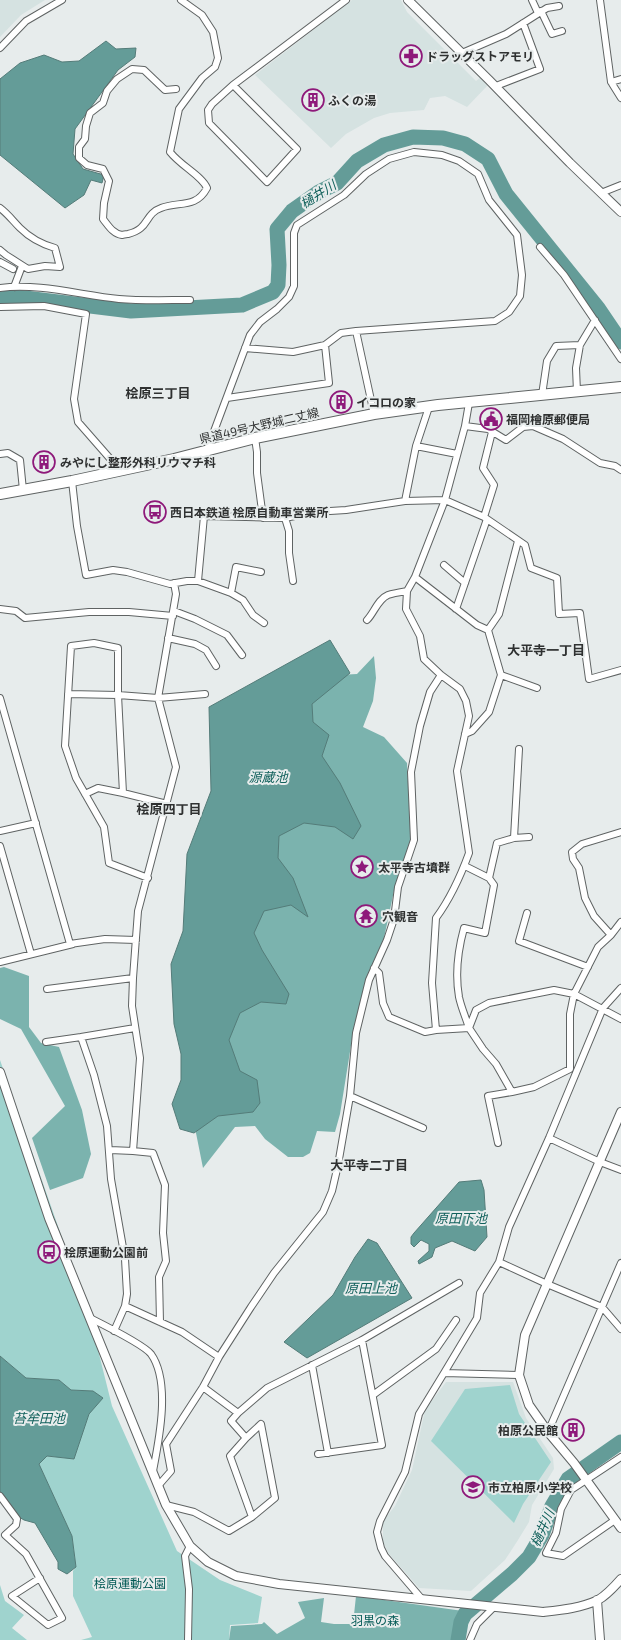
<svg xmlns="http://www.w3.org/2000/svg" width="621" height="1640" font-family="'Exo 2','Noto Sans JP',sans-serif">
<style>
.built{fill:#d5e2e1}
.green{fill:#9fd3ce}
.forest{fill:#7bb3ae}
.water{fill:#649c98;stroke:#547c79}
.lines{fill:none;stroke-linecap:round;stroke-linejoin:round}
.river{stroke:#649c98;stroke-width:15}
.minor-casing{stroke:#5f6363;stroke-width:8}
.tertiary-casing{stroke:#5f6363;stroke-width:10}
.primary-casing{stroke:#5f6363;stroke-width:12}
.minor{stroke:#fff;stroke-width:6}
.tertiary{stroke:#fff;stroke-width:8}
.primary{stroke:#fff;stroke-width:10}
.labels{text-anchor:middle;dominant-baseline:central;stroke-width:4;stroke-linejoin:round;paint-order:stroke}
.poi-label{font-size:12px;font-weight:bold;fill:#2f3131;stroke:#e7ecec;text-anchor:start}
.street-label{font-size:12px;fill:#2f3131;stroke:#e7ecec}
.park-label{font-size:12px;fill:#005854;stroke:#e7ecec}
.water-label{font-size:13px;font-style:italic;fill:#12615c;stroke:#e7ecec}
.neighbourhood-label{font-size:13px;font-weight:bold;fill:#2f3131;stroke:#e7ecec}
</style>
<rect width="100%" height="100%" fill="#e7ecec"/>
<path class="built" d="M0 0H45L21 15 0 37Z
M352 0H401L407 12 476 81 481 77 488 85 467 107 445 96 430 98 424 110 390 113 374 118 346 134 331 148 255 75Z
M446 1382H513L526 1418 553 1458 554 1469 532 1505 529 1522 518 1540 505 1560 471 1591 419 1588 389 1554 383 1542V1521L395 1506 412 1470 425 1410Z"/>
<path class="green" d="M0 1060 90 1318 112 1406 177 1551 220 1580 262 1597 258 1623 230 1625 229 1640H81L92 1637 73 1596V1571L76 1567 72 1536 39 1464 47 1456 74 1458 89 1414 93 1391 71 1390 59 1380 26 1378 0 1356Z
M510 1385 519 1414 551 1462 523 1504 514 1523 431 1441 465 1389Z
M0 1585 5 1601 24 1615 12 1628 27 1640H0Z"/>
<path class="forest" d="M374 656 376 678 373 701 363 727 384 737 407 763 411 839 395 886 384 938 366 980 353 1033 340 1114 335 1132 317 1131 310 1153 303 1157H288L265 1139 255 1126 235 1127 203 1168 195 1128 233 1067 224 1036 247 936 270 858 274 830 324 769 309 724 307 698 339 675 357 674Z
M4 967 29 976V1027L41 1043 59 1047 82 1110 91 1154 83 1178 50 1190 32 1138 65 1106 21 1029 0 1019V968Z
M356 1596 463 1611 456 1622 453 1640H229L231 1626 262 1624 264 1622 277 1634 305 1618 298 1602 324 1598 321 1622 334 1624H353Z"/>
<path class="water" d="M106 41 116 49 136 48 135 57 118 70 75 129 73 154 83 169 104 175 102 183 91 180 84 195 65 208 0 155V79L20 63 44 55 62 62 79 61Z
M330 640 350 673 312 704 313 722 329 735 322 756 340 783 361 826 353 839 335 827 304 823 279 836 278 858 293 878 308 917 291 905 264 911 254 933 262 950 289 994 286 1004 261 1002 240 1013 229 1040 240 1071 257 1080 260 1103 253 1112 218 1116 194 1133 180 1129 172 1104 181 1080V1054L174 1024 171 964 183 931 187 854 211 791 209 707Z
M481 1180 484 1190 487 1237 475 1251 452 1241 435 1248 432 1257 419 1264 418 1261 429 1251V1244L421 1240 414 1247 411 1244V1237L414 1233 459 1182Z
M368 1239 377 1243 412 1298 307 1358 284 1342 333 1295 355 1257Z
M0 1356 26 1378 59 1380 71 1390 93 1391 103 1398 89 1414 74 1459 47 1456 39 1464 72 1536 76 1567 67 1574 58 1569V1562L35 1523 24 1520 19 1517 0 1491Z"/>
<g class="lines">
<path class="river" d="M0 299 17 297 131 311 242 305 273 292 278 285 279 265 277 229 292 211 319 192 337 183 357 161 384 145 413 137 443 138 465 144 488 159 506 194 598 308 621 342
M458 1640 461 1622 465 1614 512 1574 529 1557 542 1535 552 1506 568 1479 621 1442"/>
<g class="minor-casing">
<path id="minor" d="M532 0 538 13
M600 0 611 82 621 98
M541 11 552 34 562 31
M0 48 26 21 62 0
M462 53 506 34 547 8 559 6
M611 82 621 79
M233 85 297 149 267 182 209 123 208 110 212 104 233 85 346 0
M496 86 540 69 523 23
M176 89 165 90 144 70 132 69 117 79 107 91 103 103 90 113 86 126 85 139 79 147V158L87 165 103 169 109 181 104 203 103 219C108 225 113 234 122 235 122 235 127 234 128 234 150 229 144 214 161 208 178 201 196 209 207 188 202 176 181 166 170 152L179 109 202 78 215 67 218 58 213 32 202 15 181 0
M601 193 621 185
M0 208C8 214 13 221 20 228 30 238 41 244 55 248L60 267 45 266 28 269 6 255 0 250
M540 247 564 275 621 359
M0 262 13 269
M14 287 22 266
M0 288C39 283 80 295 119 299 142 301 167 300 190 300
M0 307 44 306 86 314 74 399 78 422 120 470
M245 348 293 352 325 345 341 333 356 331
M577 392 576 368 580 345 595 320
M542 395 547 361 556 346 580 345
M227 398 329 383 325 345
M469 403 465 426 488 429 506 440 523 427 533 426 563 439 600 463 615 466 621 470
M465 426 445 500 415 577 407 591 406 609 420 636 424 659 441 675 460 689 466 701 469 716 457 771 469 853C461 875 450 899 436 918L432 983 436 1030 469 1028 483 1049 496 1064 512 1092 488 1096 498 1143
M255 438 257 452V473L263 518
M416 446 457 454
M207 450 250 335 260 322 277 309 289 297 294 286V233L297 225 344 195 366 174 389 159 414 152 442 155 459 161 478 174 489 200 517 235 522 275 520 296 509 312 495 321 356 331 374 414
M0 454 8 453 20 460 23 490
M72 481 77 526 86 575 113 570 127 572 170 584 187 581H198L231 593 243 600 253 615 264 623
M405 501 416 446 429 407
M484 517 494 485 483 468 492 432
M285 518 289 531V553L293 581
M444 565 465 583
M415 577 477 625 488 630 501 675 489 712 472 731 465 734
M198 581 204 516 285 518 314 512 346 510 405 501 445 500 484 517 525 545 531 568 557 578 559 614 580 613 589 679 621 670
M231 593 236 567 261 572
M0 609 16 611 25 618 89 612H129L173 616
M456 609 487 519
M174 611 195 619 227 635 242 655
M367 620C374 613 378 599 388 595 394 593 401 592 407 591
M488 630 499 614 518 541
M168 638 195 644 206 650 216 666
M501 675 537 688
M68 694 118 695 158 698 205 694
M0 698 70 944 105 939 136 940
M85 794 98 788 123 793
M0 831 36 823
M514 838 529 837
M0 846 31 954
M465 866 489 878 497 843 514 838 519 749
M148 878 109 863 104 827 76 778 65 746 71 646 94 643 118 648V695L123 793 167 804
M527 913 519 941 588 967
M611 935 594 916 585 898 579 868 573 859 572 852 582 844 621 832
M0 962 73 944
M374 968 379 973 383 1003 389 1017 425 1032 436 1030
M47 989 133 978
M469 1028C466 1018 461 1007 459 997 455 974 458 950 464 928L485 933 494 885 489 878
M469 1028 476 1010 489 1003 554 990 574 994 621 1019
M46 1042 81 1037
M512 1092 534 1087 570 1069V1014L574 994 598 947 611 935 621 922
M350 1096 423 1128
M549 1138 600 1162 621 1170
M110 1150 133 1151 153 1153 165 1185 163 1233 166 1261 159 1277 160 1322
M133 1151 140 1058 132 1006 133 978 138 911 176 767 158 698 176 594 174 583
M499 1262 547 1284 602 1307 621 1329
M125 1306 182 1332 219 1357
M90 1318C102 1324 144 1345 151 1354 171 1382 159 1440 153 1471
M114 1331 125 1306 127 1294 125 1259 111 1179 107 1126 94 1075 81 1037 135 1028
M312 1365 328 1453
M444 1373 477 1318 480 1293 499 1262 509 1227 549 1138 603 1008 621 988
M203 1387 238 1413 267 1388 362 1340 459 1283
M373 1395 436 1349 456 1320
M548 1432 621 1263
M246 1438 261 1424 275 1498 252 1517
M318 1454 382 1445 362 1340
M158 1486 171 1471 166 1444 203 1387 219 1357 251 1307 274 1273 323 1212 332 1191 338 1165 350 1096 356 1033 369 980 387 940 394 919 398 887 414 840 411 772 420 726 430 692 441 675
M0 1496 17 1519 16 1525 5 1535 26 1554 62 1618 48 1625 12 1596 40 1578
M166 1505 194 1512 229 1531 252 1517 230 1456 246 1438 231 1421 238 1413
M615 1520 563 1556 546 1553 556 1533 561 1509 571 1490 621 1457
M421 1598 385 1556 381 1548 377 1532 380 1521 405 1472 419 1414 444 1373 519 1375
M188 1640 189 1589 185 1556 190 1546
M470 1640 477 1624 494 1607"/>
</g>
<g class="tertiary-casing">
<path id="tertiary" d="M408 0 489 80 570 163 621 212
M0 1072 49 1218 166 1505 190 1546 208 1562 236 1576 279 1584 543 1612C561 1610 581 1608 598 1600 607 1595 614 1587 621 1579
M621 1112 525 1335 519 1375 529 1405 548 1432 574 1463 621 1528
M597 1600 600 1640"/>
</g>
<g class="primary-casing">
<path id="primary" d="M0 494 72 481 174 459 255 438 374 414 438 405 621 387"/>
</g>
<use href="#minor" class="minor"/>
<use href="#tertiary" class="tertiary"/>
<use href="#primary" class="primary"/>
</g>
<defs>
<g id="pharmacy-ring" transform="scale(1.15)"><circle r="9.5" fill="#e7ecec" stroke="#8e197a" stroke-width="1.5"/><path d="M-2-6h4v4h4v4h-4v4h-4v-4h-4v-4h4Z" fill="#8e197a"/></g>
<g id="building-ring" transform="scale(1.15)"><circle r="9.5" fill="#e7ecec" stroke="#8e197a" stroke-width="1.5"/><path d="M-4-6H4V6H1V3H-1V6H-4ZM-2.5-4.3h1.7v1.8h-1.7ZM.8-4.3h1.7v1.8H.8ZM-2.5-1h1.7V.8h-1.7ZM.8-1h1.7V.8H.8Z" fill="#8e197a"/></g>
<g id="civic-ring" transform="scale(1.15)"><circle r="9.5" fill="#e7ecec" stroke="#8e197a" stroke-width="1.5"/><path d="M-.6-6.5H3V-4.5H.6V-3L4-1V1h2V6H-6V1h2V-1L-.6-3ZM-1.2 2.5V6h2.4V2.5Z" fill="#8e197a"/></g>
<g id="bus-ring" transform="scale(1.15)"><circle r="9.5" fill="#e7ecec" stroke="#8e197a" stroke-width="1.5"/><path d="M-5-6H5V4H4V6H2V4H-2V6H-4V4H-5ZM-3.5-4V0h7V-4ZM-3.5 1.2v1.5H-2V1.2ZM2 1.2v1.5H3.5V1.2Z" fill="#8e197a"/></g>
<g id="sight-ring" transform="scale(1.15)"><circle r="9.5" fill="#e7ecec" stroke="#8e197a" stroke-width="1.5"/><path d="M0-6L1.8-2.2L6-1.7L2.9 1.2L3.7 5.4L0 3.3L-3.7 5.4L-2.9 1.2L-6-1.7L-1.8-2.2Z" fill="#8e197a"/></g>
<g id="temple-ring" transform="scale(1.15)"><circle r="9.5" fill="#e7ecec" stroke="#8e197a" stroke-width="1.5"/><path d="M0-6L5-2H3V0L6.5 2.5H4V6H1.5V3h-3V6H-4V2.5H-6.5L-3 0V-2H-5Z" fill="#8e197a"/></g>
<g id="school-ring" transform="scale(1.15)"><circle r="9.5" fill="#e7ecec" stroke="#8e197a" stroke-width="1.5"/><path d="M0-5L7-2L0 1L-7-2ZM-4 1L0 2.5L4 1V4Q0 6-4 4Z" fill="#8e197a"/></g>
</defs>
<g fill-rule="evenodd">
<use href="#pharmacy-ring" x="411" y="56"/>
<use href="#building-ring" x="313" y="100"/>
<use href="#building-ring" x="341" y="402"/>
<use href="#civic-ring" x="491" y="419"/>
<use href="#building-ring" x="44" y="462"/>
<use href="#bus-ring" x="155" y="512"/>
<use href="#sight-ring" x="362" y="867"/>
<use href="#temple-ring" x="366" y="916"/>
<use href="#bus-ring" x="49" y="1252"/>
<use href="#building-ring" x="573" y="1430"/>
<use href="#school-ring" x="473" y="1487"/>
</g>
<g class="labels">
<g class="poi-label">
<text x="426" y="56">ドラッグストアモリ</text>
<text x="328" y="100">ふくの湯</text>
<text x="356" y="402">イコロの家</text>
<text x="506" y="419">福岡檜原郵便局</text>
<text x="60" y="462">みやにし整形外科リウマチ科</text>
<text x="170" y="512">西日本鉄道 桧原自動車営業所</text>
<text x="378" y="867">太平寺古墳群</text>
<text x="382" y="916">穴観音</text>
<text x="64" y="1252">桧原運動公園前</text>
<text x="558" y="1430" text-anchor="end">柏原公民館</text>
<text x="488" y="1487">市立柏原小学校</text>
</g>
<g class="street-label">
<text transform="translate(259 425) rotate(-13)">県道49号大野城二丈線</text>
</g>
<g class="park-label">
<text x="130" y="1583">桧原運動公園</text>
<text x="375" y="1620">羽黒の森</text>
</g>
<g class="water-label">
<text transform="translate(318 194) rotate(-33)">樋井川</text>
<text x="268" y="777">源蔵池</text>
<text x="461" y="1218">原田下池</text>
<text x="371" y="1288">原田上池</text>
<text x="39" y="1418">苔牟田池</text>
<text transform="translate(542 1528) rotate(-66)">樋井川</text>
</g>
<g class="neighbourhood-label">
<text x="158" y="393">桧原三丁目</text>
<text x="546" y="650">大平寺一丁目</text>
<text x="169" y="809">桧原四丁目</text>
<text x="369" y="1165">大平寺二丁目</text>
</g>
</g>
</svg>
